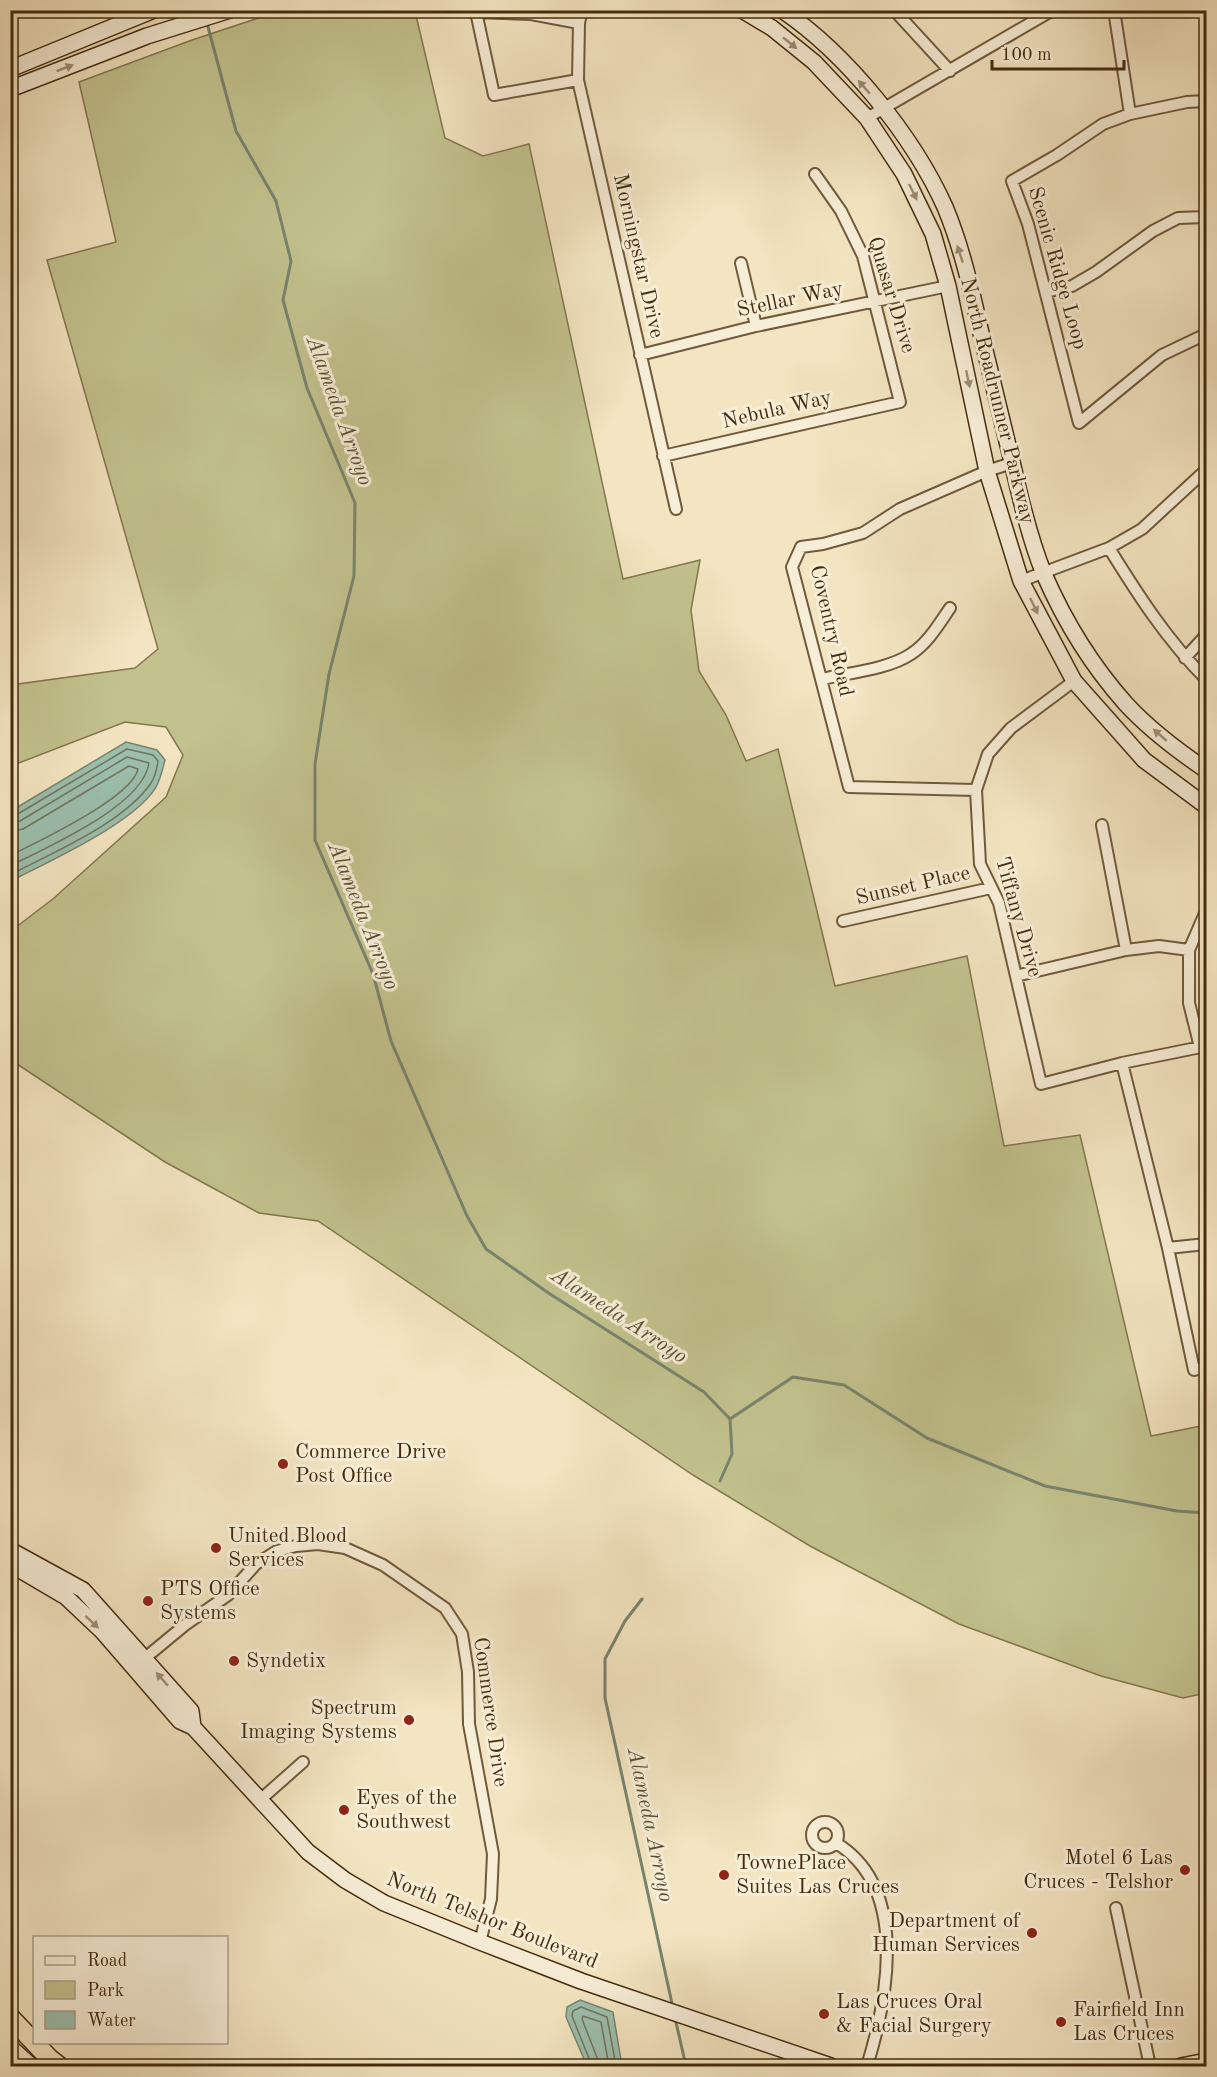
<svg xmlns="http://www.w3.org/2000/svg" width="1217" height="2077" font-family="'Old Standard TT',serif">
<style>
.green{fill:#c2c28e;stroke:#83774e;stroke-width:1.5}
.water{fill:#9cbfae;stroke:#79846e;stroke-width:1.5}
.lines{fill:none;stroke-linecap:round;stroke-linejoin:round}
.shore{stroke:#70765e;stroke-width:1.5}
.stream{stroke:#79846e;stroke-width:3}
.minor-casing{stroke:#705a3b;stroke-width:14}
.secondary-casing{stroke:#442c0e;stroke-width:18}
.motorway-casing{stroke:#442c0e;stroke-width:21}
.minor{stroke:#f7eed7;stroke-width:10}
.secondary{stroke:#f7eed7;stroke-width:15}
.motorway{stroke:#f3e5c1;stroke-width:18}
.motorway-bridge-casing{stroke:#442c0e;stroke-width:21;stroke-linecap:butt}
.motorway-bridge{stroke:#f3e5c1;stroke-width:18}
.oneway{fill:#9e8d72}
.poi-dot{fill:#8f2418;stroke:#f7eed7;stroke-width:2}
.labels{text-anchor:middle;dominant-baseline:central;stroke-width:6;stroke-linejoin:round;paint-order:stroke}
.street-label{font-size:21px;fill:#442c0e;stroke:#f7eed7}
.poi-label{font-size:21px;fill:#442c0e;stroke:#f7eed7;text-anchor:start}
.water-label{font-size:22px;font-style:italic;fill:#5a5136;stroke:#f7eed7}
</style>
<rect width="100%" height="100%" fill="#f3e5c1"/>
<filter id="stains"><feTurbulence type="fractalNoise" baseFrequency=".00333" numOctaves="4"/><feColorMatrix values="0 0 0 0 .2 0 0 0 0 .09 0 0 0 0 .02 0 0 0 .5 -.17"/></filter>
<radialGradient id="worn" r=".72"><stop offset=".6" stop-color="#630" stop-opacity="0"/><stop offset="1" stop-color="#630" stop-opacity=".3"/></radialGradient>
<path class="green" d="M283 10 415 11 445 138 483 156 529 144 623 579 700 560 691 610 699 671 726 715 746 761 778 749 835 986 967 956 1004 1146 1080 1135 1151 1436 1206 1425V1693L1183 1698 1101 1676 959 1624 810 1546 693 1475 318 1221 259 1213 165 1162 11 1060V931L54 898 166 797 183 755 166 727 125 722 11 766V685L135 668 158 649 47 260 116 242 79 82 192 40Z"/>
<path class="water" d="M126 742 157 750 165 760C163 768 161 776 158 783 142 820 47 862 11 881V811Z
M580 2000 613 2012 622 2066H587L566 2017 567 2007Z"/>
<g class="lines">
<path class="shore" d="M10 816 16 815 127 749 153 755 158 761C157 768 155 777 151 783 124 823 53 852 10 875
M10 823 20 821 127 757 149 763C143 806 47 847 10 866
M10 832 23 829 129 766 138 769C132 798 38 841 10 856
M592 2066 572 2016 573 2011 581 2007 607 2017 616 2066
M599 2066 598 2060 582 2019 583 2016 601 2022 609 2066"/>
<path class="stream" d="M208 27 236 131 276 201 291 261 283 300 307 388 355 503 354 576 329 674 315 764V840L373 974 391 1041 467 1216 486 1249 550 1294 704 1392 730 1419 732 1454 720 1481
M730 1419 793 1377 844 1385 927 1438 1045 1486 1177 1511 1206 1513
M642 1599 625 1621 605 1659V1698L673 2008
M675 2018 686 2066"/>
<g class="minor-casing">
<path id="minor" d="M582 10 579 23 578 80 676 509
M894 10 950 71
M1114 10 1130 114
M578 80 494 95 476 12 531 14 579 23
M1206 101 1187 102 1130 114 1103 124 1057 155 1012 181 1028 224 1079 423 1162 355 1206 334
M867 118 1053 10
M741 263 756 326
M1046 292 1072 286 1096 272 1153 231 1178 218 1206 217
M640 355 756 326 948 286
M663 456 900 402 863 256 841 211 815 174
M1109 548C1138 595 1167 640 1206 679
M1021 581 1109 548 1142 529 1206 470
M1185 658 1206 635
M822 679C848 673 889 669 911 654 928 643 939 624 950 608
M1074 681 1011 728 988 754 976 790 980 864 999 903 1041 1084 1122 1063 1206 1046
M976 790 849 787 792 567 801 547 823 544 863 533 900 509 987 471 1012 463
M1102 825 1126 950
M843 921 991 888
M1016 976 1126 950 1159 946 1189 950
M1200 1047 1189 1003V950L1206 911
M1122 1063 1168 1248 1194 1370 1206 1367
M1168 1248 1206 1244
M139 1663 185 1625 228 1595 256 1564 277 1551 296 1546 318 1544 345 1548 383 1565 445 1608 462 1634 468 1672 469 1724 493 1854 491 1899 480 1942
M260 1800 303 1762
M812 1835a13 13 0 1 1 26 0a13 13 0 1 1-26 0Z
M836 1843C909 1887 888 1998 867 2066
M1116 1908 1150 2066"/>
</g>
<g class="secondary-casing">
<path id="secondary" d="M742 10 772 28 814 62 867 118 904 174 933 234 948 286 987 471 1021 581 1074 681 1144 760 1206 806
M782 10C847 54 913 136 945 207 963 250 973 297 983 342 993 383 1003 425 1013 466 1021 502 1030 540 1044 574 1064 620 1093 667 1126 704 1149 729 1178 751 1206 770
M10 69 154 10
M10 89 147 36 230 10
M10 1550 83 1590 191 1711 193 1727
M10 1564 66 1597 103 1632 180 1721 193 1727 308 1852 345 1880 384 1903 480 1942 581 1981 831 2066
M1181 2066 1206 2061"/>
</g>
<g class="motorway-casing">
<path id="motorway" d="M10 2017 49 2058 59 2066"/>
</g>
<use href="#minor" class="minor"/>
<use href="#secondary" class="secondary"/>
<use href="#motorway" class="motorway"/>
<g class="motorway-bridge-casing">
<path id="motorway-bridge" d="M10 2049 29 2066"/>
</g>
<use href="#motorway-bridge" class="motorway-bridge"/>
</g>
<defs><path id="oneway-solid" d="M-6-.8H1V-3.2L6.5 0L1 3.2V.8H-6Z" transform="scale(1.5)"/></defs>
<g class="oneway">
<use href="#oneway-solid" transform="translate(790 43) rotate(39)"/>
<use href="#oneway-solid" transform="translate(65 68) rotate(-21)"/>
<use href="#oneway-solid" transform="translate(864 87) rotate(-131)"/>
<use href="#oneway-solid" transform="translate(913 192) rotate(64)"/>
<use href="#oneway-solid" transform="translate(960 254) rotate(-108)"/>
<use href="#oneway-solid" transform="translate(968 379) rotate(78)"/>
<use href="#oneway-solid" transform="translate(1034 606) rotate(64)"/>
<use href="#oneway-solid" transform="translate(1160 735) rotate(-139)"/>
<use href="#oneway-solid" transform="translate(92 1622) rotate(43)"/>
<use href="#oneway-solid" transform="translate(162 1679) rotate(-131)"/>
</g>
<g class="poi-dot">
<circle cx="283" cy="1464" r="6"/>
<circle cx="216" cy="1548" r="6"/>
<circle cx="148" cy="1601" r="6"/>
<circle cx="234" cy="1661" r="6"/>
<circle cx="409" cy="1720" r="6"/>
<circle cx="344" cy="1810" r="6"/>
<circle cx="1185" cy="1870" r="6"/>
<circle cx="724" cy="1875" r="6"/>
<circle cx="1032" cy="1933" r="6"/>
<circle cx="824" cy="2014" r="6"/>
<circle cx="1061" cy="2022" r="6"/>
</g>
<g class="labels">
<g class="street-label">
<text transform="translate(638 256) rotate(77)">Morningstar Drive</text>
<text transform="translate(1057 268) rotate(74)">Scenic Ridge Loop</text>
<text transform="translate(891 295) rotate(73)">Quasar Drive</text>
<text transform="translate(790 300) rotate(-12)">Stellar Way</text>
<text transform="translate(997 401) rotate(76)">North Roadrunner Parkway</text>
<text transform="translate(777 410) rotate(-13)">Nebula Way</text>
<text transform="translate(831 631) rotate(77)">Coventry Road</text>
<text transform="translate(913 886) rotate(-13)">Sunset Place</text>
<text transform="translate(1018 917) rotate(74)">Tiffany Drive</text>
<text transform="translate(490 1712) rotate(82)">Commerce Drive</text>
<text transform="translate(492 1921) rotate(22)">North Telshor Boulevard</text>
</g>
<g class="poi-label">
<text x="295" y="1452">Commerce Drive<tspan x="295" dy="24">Post Office</tspan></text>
<text x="228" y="1536">United Blood<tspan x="228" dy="24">Services</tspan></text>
<text x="160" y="1589">PTS Office<tspan x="160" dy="24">Systems</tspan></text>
<text x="246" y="1661">Syndetix</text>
<text x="397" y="1708" text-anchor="end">Spectrum<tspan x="397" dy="24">Imaging Systems</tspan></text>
<text x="356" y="1798">Eyes of the<tspan x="356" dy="24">Southwest</tspan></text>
<text x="1173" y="1858" text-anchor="end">Motel 6 Las<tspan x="1173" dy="24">Cruces - Telshor</tspan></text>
<text x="736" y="1863">TownePlace<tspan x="736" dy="24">Suites Las Cruces</tspan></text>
<text x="1020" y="1921" text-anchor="end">Department of<tspan x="1020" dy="24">Human Services</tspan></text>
<text x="836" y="2002">Las Cruces Oral<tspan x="836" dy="24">&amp; Facial Surgery</tspan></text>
<text x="1073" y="2010">Fairfield Inn<tspan x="1073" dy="24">Las Cruces</tspan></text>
</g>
<g class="water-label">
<text transform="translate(339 411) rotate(70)">Alameda Arroyo</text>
<text transform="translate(363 916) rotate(68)">Alameda Arroyo</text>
<text transform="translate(619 1316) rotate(33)">Alameda Arroyo</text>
<text transform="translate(650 1825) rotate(78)">Alameda Arroyo</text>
</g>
</g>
<rect width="1217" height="2077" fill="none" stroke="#f3e5c1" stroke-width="36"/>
<rect x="12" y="12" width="1193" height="2053" fill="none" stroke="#442c0e" stroke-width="3"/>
<rect x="18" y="18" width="1181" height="2041" fill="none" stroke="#442c0e" stroke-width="1.5"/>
<rect x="33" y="1936" width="195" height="108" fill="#f7eed7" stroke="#afa087" stroke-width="1.5"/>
<rect x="45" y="1956" width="30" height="9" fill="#f7eed7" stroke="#afa087" stroke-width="1.5"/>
<text x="87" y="1966" font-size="18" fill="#442c0e">Road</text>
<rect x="45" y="1981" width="30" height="18" fill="#c2c28e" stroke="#afa087" stroke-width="1.5"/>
<text x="87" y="1996" font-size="18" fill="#442c0e">Park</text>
<rect x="45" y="2011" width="30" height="18" fill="#9cbfae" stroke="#afa087" stroke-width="1.5"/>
<text x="87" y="2026" font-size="18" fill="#442c0e">Water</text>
<path d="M992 60v9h132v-9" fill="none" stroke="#442c0e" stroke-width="3"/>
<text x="1001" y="60" font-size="18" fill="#442c0e" stroke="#f7eed7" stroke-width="4.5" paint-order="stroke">100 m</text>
<rect width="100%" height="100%" filter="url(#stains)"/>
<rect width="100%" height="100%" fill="url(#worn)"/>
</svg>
